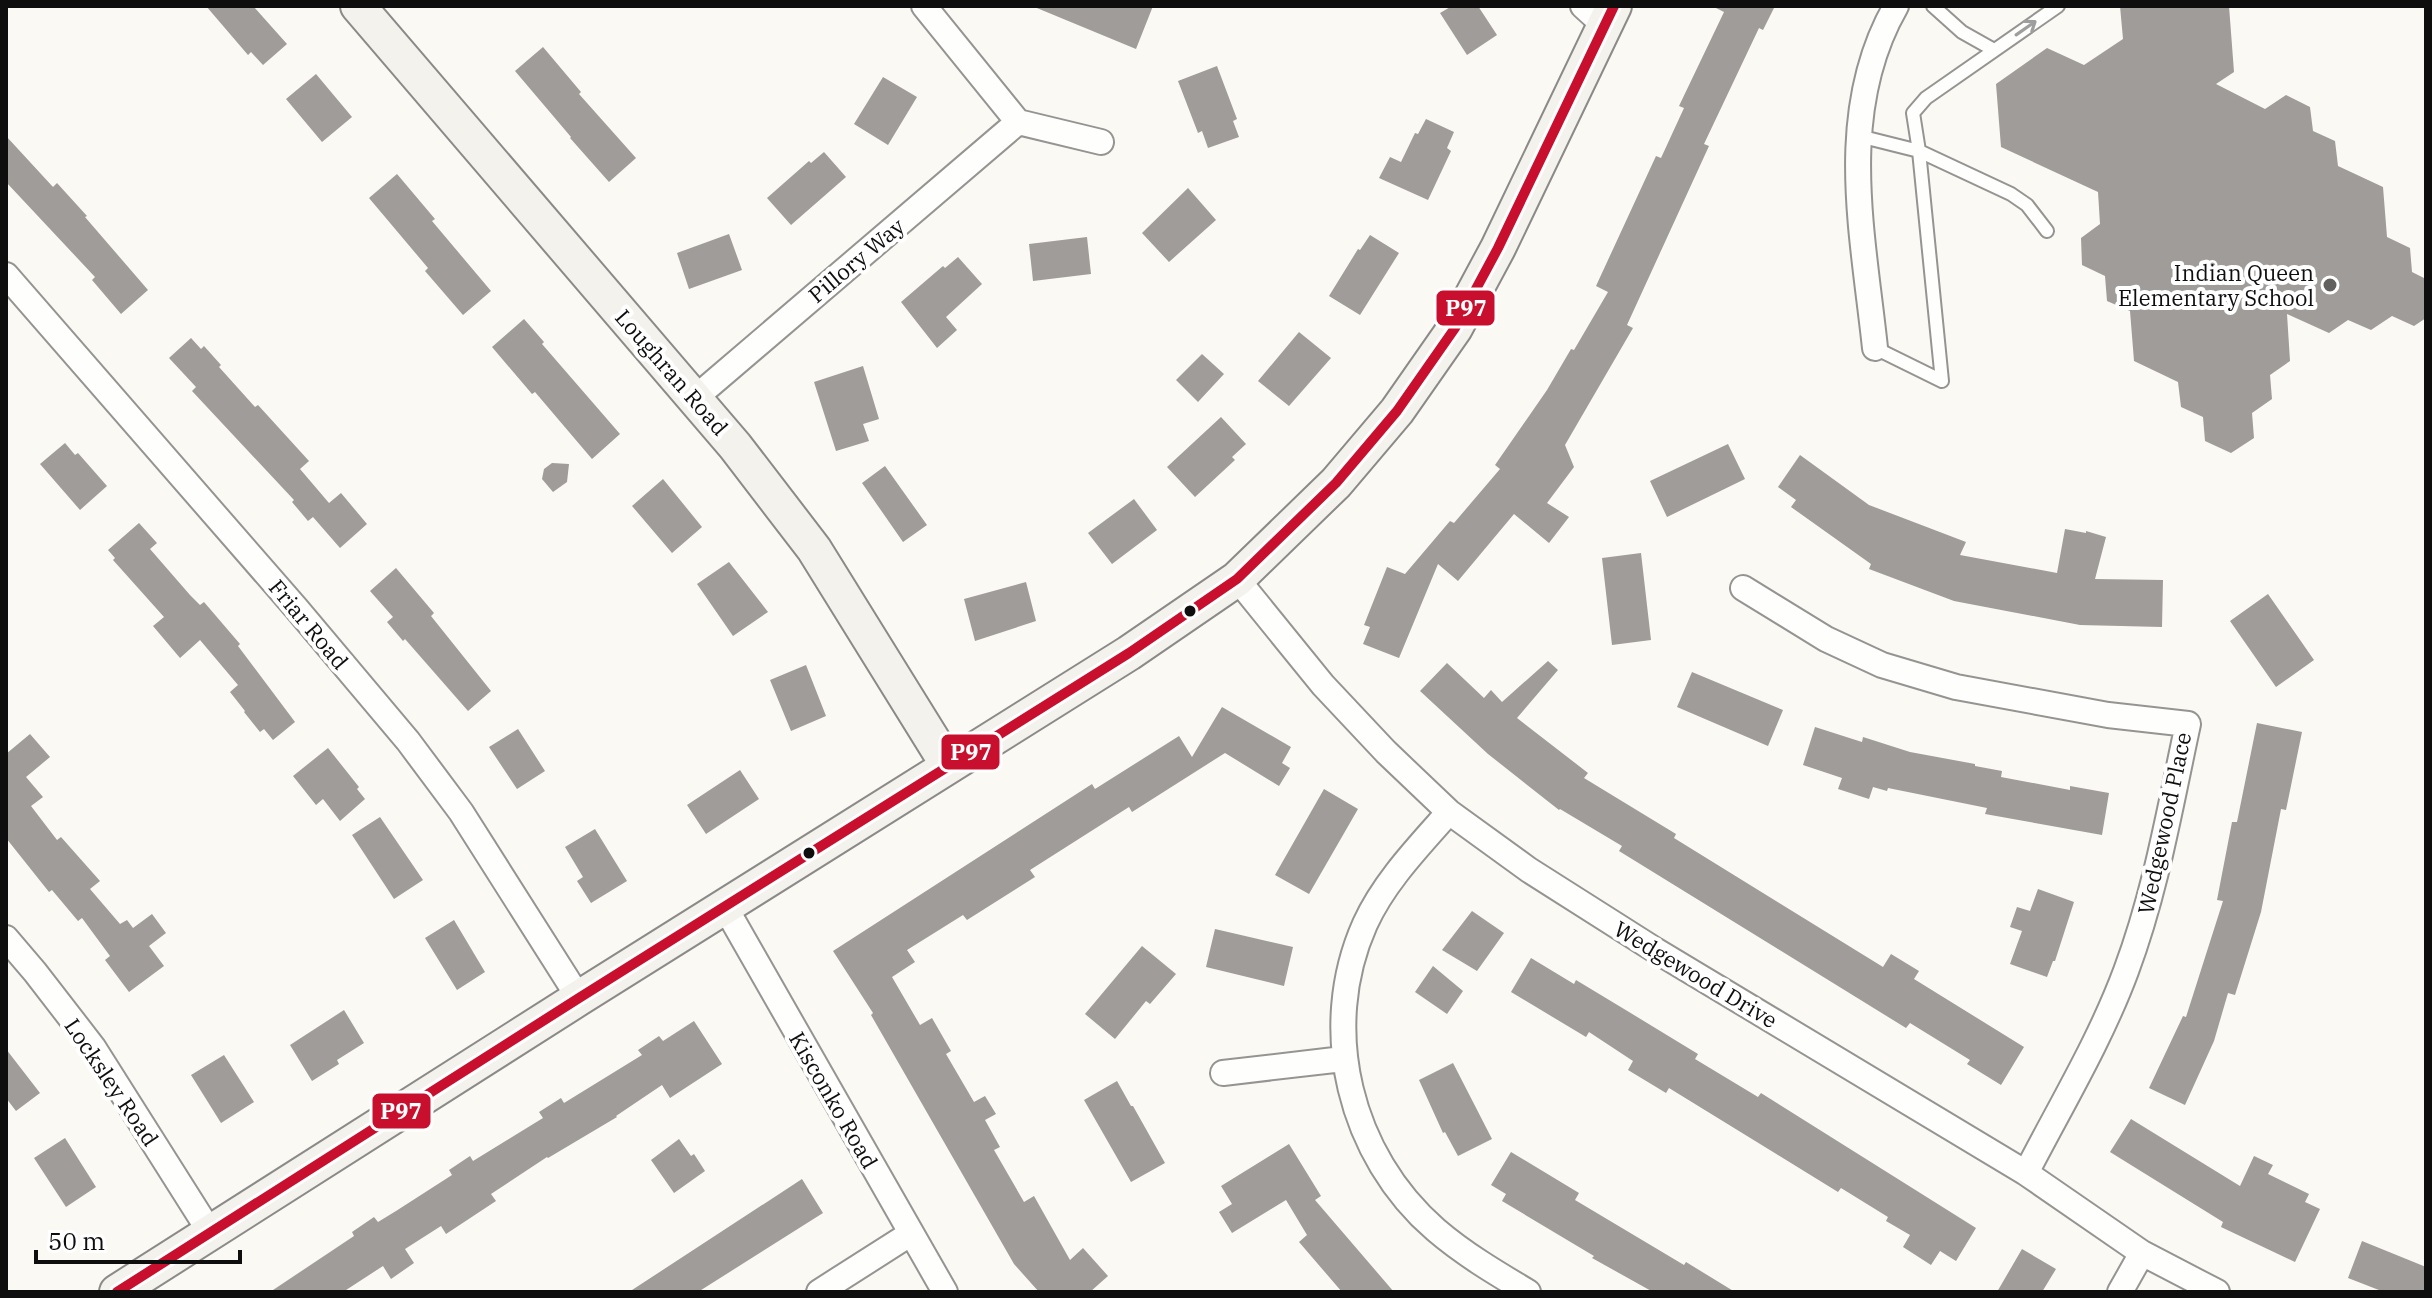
<svg xmlns="http://www.w3.org/2000/svg" width="2432" height="1298" font-family="'IBM Plex Serif',serif">
<style>
.building{fill:#9f9c99}
.lines{fill:none;stroke-linecap:round;stroke-linejoin:round}
.lane-casing{stroke:#959492;stroke-width:16}
.street-casing{stroke:#959492;stroke-width:28}
.secondary-casing{stroke:#8b8a88;stroke-width:38}
.lane{stroke:#fefefd;stroke-width:12}
.street{stroke:#fefefd;stroke-width:24}
.secondary{stroke:#f4f2ec;stroke-width:34}
.bus-1-casing{stroke:#fff;stroke-width:16}
.bus-1{stroke:#c8102e;stroke-width:10}
.oneway{stroke:#9e9e9d}
.poi-dot{fill:#61605e;stroke:#fff;stroke-width:3}
.bus-dot{fill:#0e0e0e;stroke:#fff;stroke-width:3}
.labels{text-anchor:middle;dominant-baseline:central;stroke-width:8;stroke-linejoin:round;paint-order:stroke}
.street-label{font-size:22px;fill:#0e0e0e;stroke:#fff}
.poi-label{font-size:22px;fill:#0e0e0e;stroke:#fff;text-anchor:end}
.line-badge{stroke:#fff;stroke-width:3}
.badge-label{font-size:22px;text-anchor:middle;font-weight:bold;fill:#fff}
</style>
<rect width="100%" height="100%" fill="#fbf9f4"/>
<path class="building" d="M206 6H253L287 44 263 65 251 52 248 55Z
M1032 6H1153L1136 49Z
M1452 6H1478L1497 35 1467 55 1440 13Z
M1712 6H1775L1763 30 1759 28 1704 144 1709 146 1627 325 1633 328 1565 445 1574 467 1547 503 1569 517 1549 543 1514 514 1458 581 1438 564 1399 658 1363 644 1370 627 1364 625 1387 567 1405 574 1450 521 1454 523 1500 469 1495 465 1547 390 1571 349 1574 350 1608 292 1596 286 1656 156 1661 158 1684 108 1679 106 1724 12Z
M2120 6H2229L2234 72 2216 84 2265 109 2286 95 2310 107 2313 131 2335 141 2338 166 2383 187 2387 237 2410 248 2412 272 2426 279V318L2414 326 2392 316 2371 330 2348 320 2329 333 2287 314 2290 361 2270 375 2272 399 2252 413 2254 438 2231 453 2205 441 2203 417 2181 407 2178 382 2134 361 2130 311 2107 301 2105 276 2082 265 2081 238 2100 224 2098 192 2001 147 1996 84 2047 48 2084 65 2123 39Z
M543 47 581 92 579 94 636 158 609 182 570 138 571 137 515 71Z
M1217 66 1237 119 1233 121 1239 137 1208 148 1202 131 1198 133 1178 81Z
M316 74 352 117 322 142 286 99Z
M883 77 917 97 888 145 854 124Z
M1426 119 1454 132 1447 148 1451 151 1428 200 1379 178 1390 157 1401 162 1415 133 1418 134Z
M6 136 53 187 57 183 87 216 85 217 148 290 121 314 92 280 95 277 6 182Z
M824 152 846 177 791 225 767 198 809 161 811 163Z
M397 174 435 219 432 221 491 291 463 315 425 271 428 268 369 198Z
M1188 188 1216 220 1169 262 1142 233Z
M729 234 742 270 689 289 677 253Z
M1370 235 1399 253 1360 315 1329 296 1358 249 1360 250Z
M1087 237 1091 274 1033 281 1029 244Z
M958 257 982 284 946 317 957 330 937 348 901 302 943 266 945 268Z
M524 319 544 342 542 344 620 434 592 459 535 392 532 394 492 347Z
M1299 332 1331 358 1289 406 1258 381Z
M191 338 201 349 204 346 221 365 219 367 255 407 258 405 309 461 300 469 329 503 341 493 367 524 340 548 313 517 308 521 292 502 294 500 192 391 196 387 169 358Z
M1202 354 1224 374 1198 402 1176 380Z
M863 366 879 419 863 424 869 441 836 451 814 382Z
M1221 417 1246 444 1232 457 1235 460 1195 497 1167 467Z
M65 443 75 455 78 453 107 486 80 510 40 464Z
M1728 444 1745 479 1667 517 1650 481Z
M1800 455 1869 505 1966 542 1960 555 2057 573 2065 529 2086 533V531L2106 537 2095 579 2163 580 2162 627 2080 625 1954 601 1869 569 1871 564 1791 507 1796 500 1778 487Z
M552 463 569 464 567 482 553 492 542 479 544 469Z
M885 466 927 525 903 542 862 483Z
M663 479 702 527 672 553 632 506Z
M1134 499 1157 530 1112 564 1088 533Z
M139 523 157 543 150 549 190 595 200 605 204 602 240 644 238 646 295 722 273 740 264 729 260 732 244 712 245 711 230 692 238 685 200 640 180 658 153 626 164 617 113 560 115 558 108 550Z
M1641 553 1651 640 1612 645 1602 558Z
M729 562 768 612 733 636 697 584Z
M396 568 434 613 431 616 491 691 468 711 405 639 403 641 387 622 393 617 370 591Z
M1026 582 1036 621 975 641 964 599Z
M2268 594 2314 660 2276 687 2230 621Z
M1548 661 1558 670 1517 718 1588 773 1584 778 1676 834 1674 838 1883 967 1891 954 1919 971 1914 979 2024 1047 2001 1085 1967 1064 1970 1060 1910 1023 1906 1028 1619 851 1622 846 1560 809 1559 810 1488 754 1420 691 1447 663 1484 698 1491 690 1502 702Z
M806 665 826 716 791 731 770 680Z
M1692 672 1783 710 1768 746 1677 707Z
M1222 707 1291 747 1282 763 1290 768 1279 786 1225 753 1132 812 1129 807 1030 870 1035 877 967 920 963 915 907 950 915 962 892 977 920 1025 932 1018 951 1051 946 1054 974 1102 985 1096 996 1114 985 1120 1000 1147 994 1150 1024 1202 1034 1196 1070 1260 1083 1248 1108 1276 1090 1292H1039L1014 1264 871 1015 873 1013 833 951 1092 784 1095 789 1179 736 1192 757Z
M2257 723 2302 732 2286 810 2281 809 2261 912 2235 995 2228 993 2214 1041 2185 1105 2149 1088 2183 1016 2186 1017 2223 901 2217 900 2232 822H2237Z
M1815 727 1862 742 1863 737 1910 752 1975 764V766L2002 771 2001 777 2070 790V786L2109 793 2102 835 1985 814 1987 808 1888 788 1887 791 1873 787 1869 799 1838 789 1842 778 1803 765Z
M518 729 545 771 517 789 489 747Z
M30 734 50 757 26 777 43 797 31 806 57 840 61 837 100 881 90 889 120 924 127 920 133 928 152 914 166 933 149 946 164 966 129 992 105 960 110 956 82 918 78 921 52 890 49 892 6 838V754Z
M328 748 359 787 357 789 365 799 340 821 323 799 316 805 293 776Z
M740 770 759 799 706 834 687 805Z
M1324 789 1358 809 1309 894 1275 875Z
M380 817 423 880 394 899 352 835Z
M595 829 627 881 591 903 577 881 583 877 565 847Z
M2038 889 2074 902 2055 961H2053L2047 977 2010 964 2022 931 2010 927 2017 907 2030 911Z
M1472 911 1504 933 1477 971 1442 950Z
M454 920 485 972 457 990 425 938Z
M1215 929 1293 947 1284 986 1206 967Z
M1142 946 1176 974 1150 1004 1146 1001 1115 1039 1085 1014Z
M1531 958 1574 984 1576 980 1629 1012 1698 1054 1695 1059 1758 1097 1761 1093 1976 1228 1956 1261 1940 1251 1931 1265 1903 1247 1910 1235 1886 1221 1888 1217 1841 1188 1838 1192 1669 1088 1666 1093 1628 1070 1633 1061 1589 1032 1586 1037 1511 992Z
M1433 966 1463 991 1447 1014 1415 992Z
M344 1010 364 1043 337 1060 339 1064 312 1081 290 1045Z
M694 1021 722 1064 670 1098 662 1085 616 1116 617 1117 548 1158 547 1157 491 1194 496 1201 446 1234 441 1226 405 1249 414 1263 391 1279 383 1266 343 1292H270L354 1236 352 1232 374 1217 378 1222 396 1211 452 1175 449 1170 470 1156 473 1161 543 1118 539 1112 561 1098 564 1103 642 1055 638 1050 659 1036 663 1041Z
M6 1049 40 1093 16 1111 6 1098Z
M224 1055 254 1102 221 1123 191 1075Z
M1453 1063 1492 1139 1458 1156 1445 1132 1443 1133 1419 1080Z
M1117 1081 1131 1106H1133L1165 1163 1131 1182 1084 1100Z
M2131 1119 2240 1186 2254 1156 2273 1165 2268 1174 2309 1194 2305 1202 2320 1209 2295 1262 2221 1227 2223 1222 2110 1152Z
M65 1138 96 1187 66 1207 34 1158Z
M679 1139 691 1156 694 1154 705 1171 674 1193 651 1160Z
M1289 1144 1321 1196 1315 1200 1394 1292H1342L1299 1242 1307 1235 1286 1200 1232 1233 1219 1212 1232 1204 1221 1186Z
M1511 1152 1579 1193 1575 1200 1684 1265 1686 1262 1735 1292H1653L1592 1258 1594 1256 1502 1201 1506 1194 1491 1185Z
M802 1179 823 1213 698 1292H629Z
M2362 1241 2426 1267V1292H2384L2348 1278Z
M2022 1249 2056 1269 2042 1292H1997Z"/>
<g class="lines">
<g class="lane-casing">
<path id="lane" d="M1933 6 1962 32 1994 50
M1859 136 1919 151 2011 194 2027 205 2047 231
M1875 348 1942 381 1919 151 1913 113 1926 98 2058 6"/>
</g>
<g class="street-casing">
<path id="street" d="M924 6 1018 122
M1583 6 1605 26
M1018 122 1101 142
M6 275 296 608 408 741 461 812 579 998
M1875 348C1863 234 1835 112 1896 6
M695 398 1018 122
M1237 579 1323 685 1386 752 1449 812 1529 870 1655 950 2026 1173 2142 1253 2217 1292
M1743 588 1826 639 1882 665 1956 687 2108 715 2188 724C2170 807 2156 891 2126 971 2100 1041 2060 1107 2026 1173
M1449 812C1419 846 1384 882 1365 924 1318 1029 1350 1156 1436 1230 1464 1254 1496 1273 1528 1292
M725 907 945 1292
M6 938 35 972 93 1047 210 1232
M1223 1073 1343 1059
M819 1292 910 1234
M2120 1292 2142 1253"/>
</g>
<g class="secondary-casing">
<path id="secondary" d="M358 6 735 446 814 549 948 765
M117 1292 579 998 1129 653 1237 579 1336 483 1397 411 1455 328 1498 248 1614 6"/>
</g>
<use href="#lane" class="lane"/>
<use href="#street" class="street"/>
<use href="#secondary" class="secondary"/>
<g class="bus-1-casing">
<path id="bus-1" d="M117 1292 579 998 1129 653 1237 579 1336 483 1397 411 1455 328 1498 248 1614 6"/>
</g>
<use href="#bus-1" class="bus-1"/>
</g>
<defs><path id="oneway-shaft" d="M-6 0H5M1.5-3L5.5 0L1.5 3" fill="none" stroke-width="1.6" stroke-linecap="round" stroke-linejoin="round" transform="scale(2)"/></defs>
<use class="oneway" href="#oneway-shaft" transform="translate(2026 28) rotate(-35)"/>
<circle class="poi-dot" cx="2330" cy="285" r="8"/>
<g class="bus-dot">
<circle cx="1190" cy="611" r="7"/>
<circle cx="809" cy="853" r="7"/>
</g>
<g class="labels">
<g class="street-label">
<text transform="translate(856 260) rotate(-40)">Pillory Way</text>
<text transform="translate(672 372) rotate(49)">Loughran Road</text>
<text transform="translate(309 624) rotate(50)">Friar Road</text>
<text transform="translate(2164 823) rotate(-78)">Wedgewood Place</text>
<text transform="translate(1696 974) rotate(31)">Wedgewood Drive</text>
<text transform="translate(112 1082) rotate(56)">Locksley Road</text>
<text transform="translate(834 1100) rotate(60)">Kisconko Road</text>
</g>
<g class="poi-label">
<text x="2314" y="272">Indian Queen<tspan x="2314" dy="25">Elementary School</tspan></text>
</g>
</g>
<g class="line-badge">
<rect x="1435" y="289" width="61" height="38" rx="8" fill="#c8102e"/>
<rect x="940" y="733" width="61" height="38" rx="8" fill="#c8102e"/>
<rect x="371" y="1092" width="61" height="38" rx="8" fill="#c8102e"/>
</g>
<g class="badge-label">
<text x="1466" y="316">P97</text>
<text x="971" y="760">P97</text>
<text x="401" y="1119">P97</text>
</g>
<rect width="2432" height="1298" fill="none" stroke="#0e0e0e" stroke-width="16"/>
<path d="M36 1250v12h204v-12" fill="none" stroke="#0e0e0e" stroke-width="4"/>
<text x="48" y="1250" font-size="24" fill="#0e0e0e" stroke="#ffffff" stroke-width="6" paint-order="stroke">50 m</text>
</svg>
